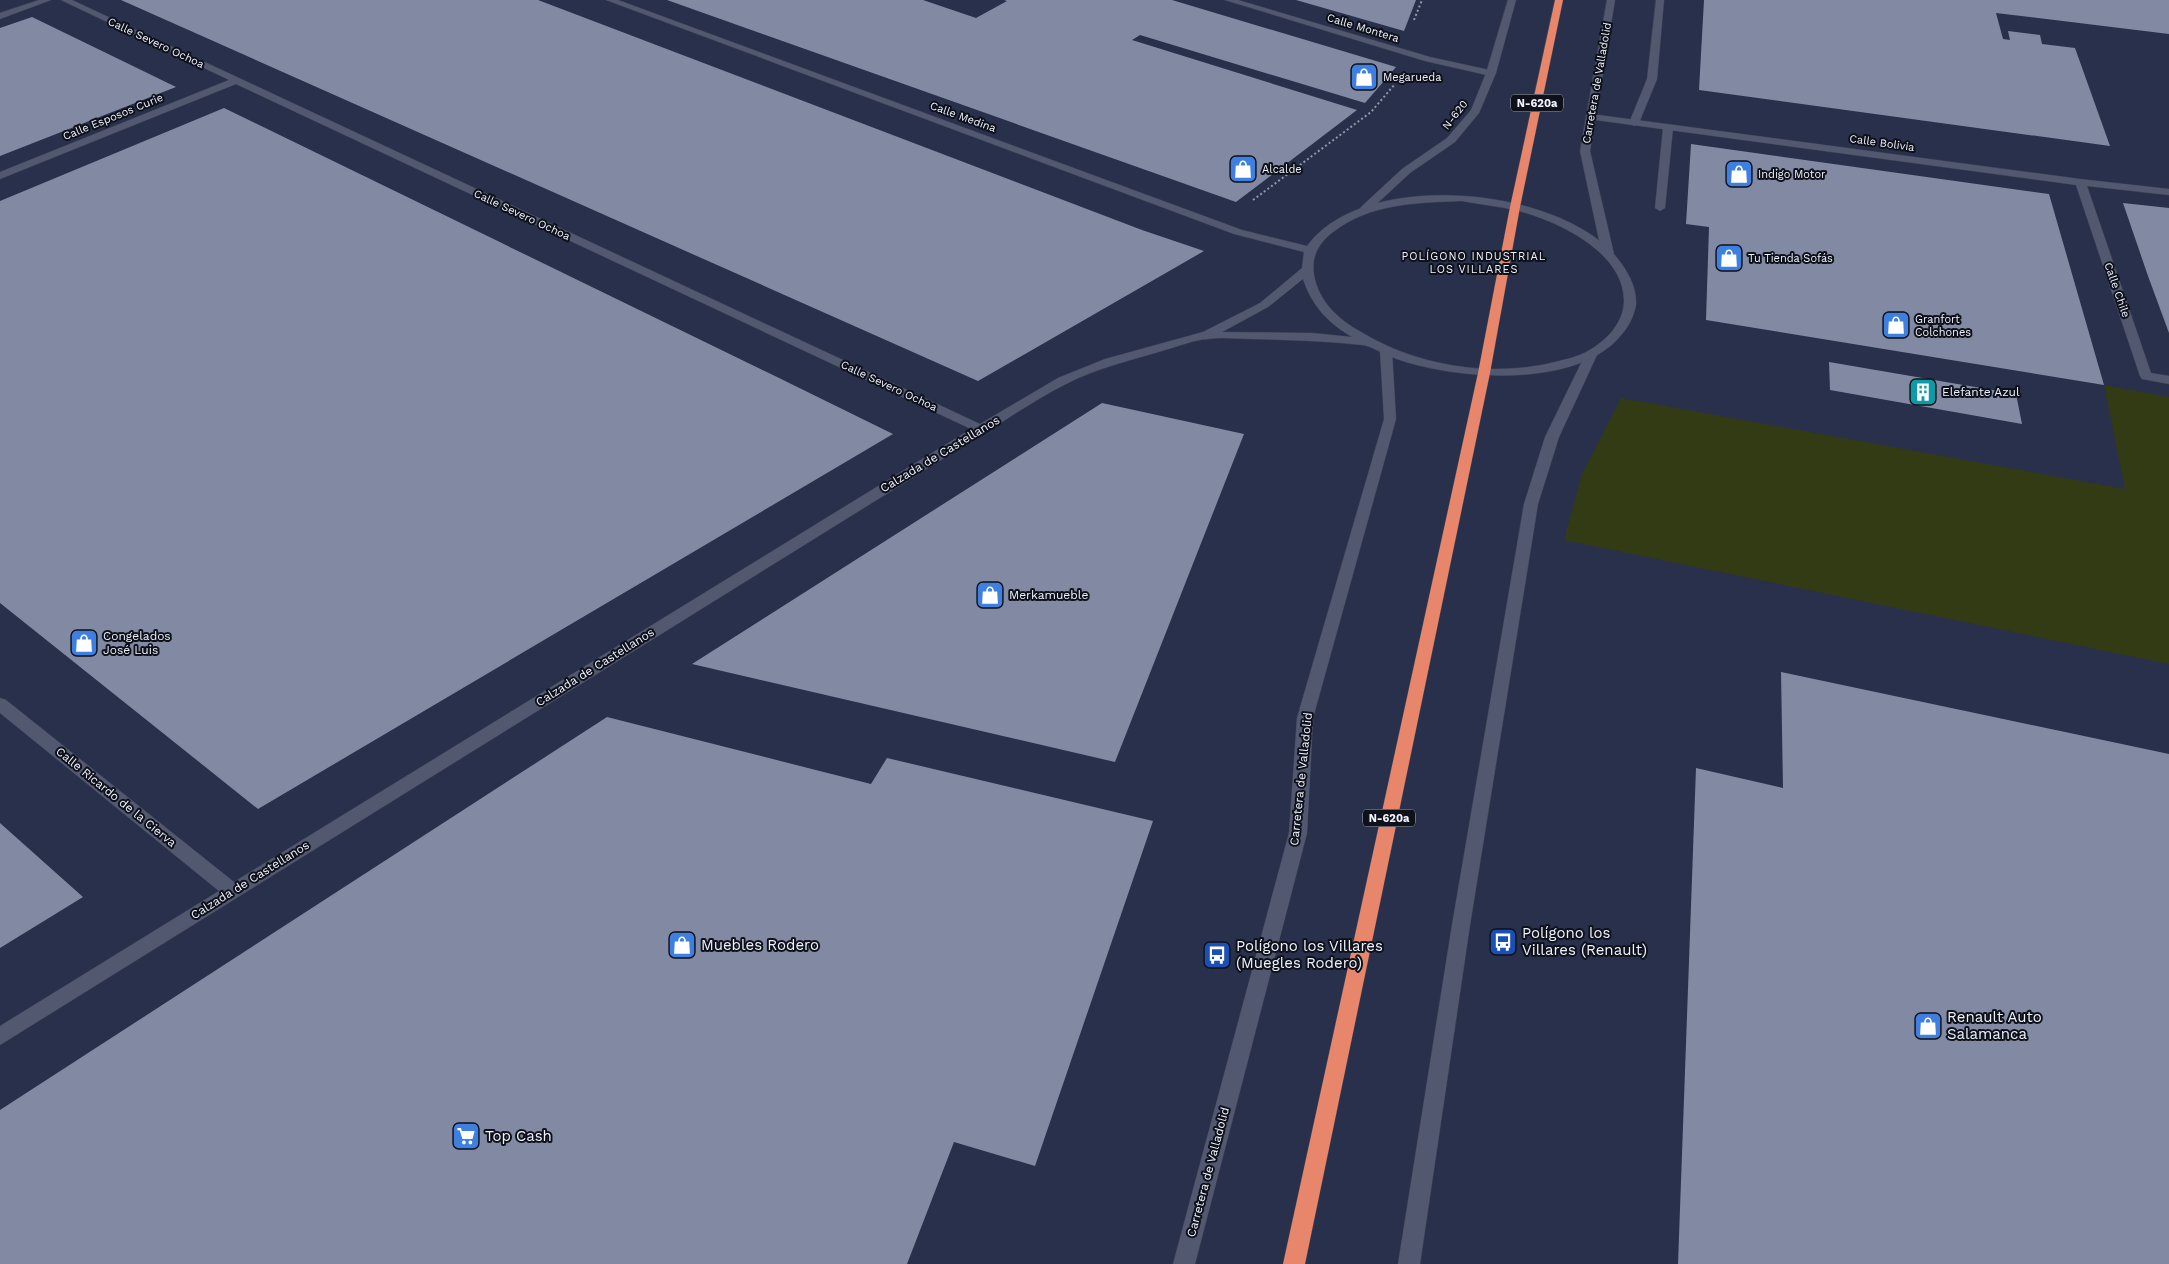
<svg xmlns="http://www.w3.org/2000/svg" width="2169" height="1264" font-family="'Work Sans',sans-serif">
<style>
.built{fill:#29304b}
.green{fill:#333b14}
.building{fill:#828aa3}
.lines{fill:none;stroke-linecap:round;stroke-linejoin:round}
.lane-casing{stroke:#3d4252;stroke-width:1}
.street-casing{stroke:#3d4252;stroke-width:1}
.highway-casing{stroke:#3d4252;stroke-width:1}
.path{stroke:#9397a7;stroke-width:2;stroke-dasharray:2 2.5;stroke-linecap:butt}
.lane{fill:#525870;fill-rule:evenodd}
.street{fill:#525870;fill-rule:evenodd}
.highway{fill:#e7866a;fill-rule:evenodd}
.labels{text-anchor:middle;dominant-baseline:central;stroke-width:4;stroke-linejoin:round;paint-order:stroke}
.far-street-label{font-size:11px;fill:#eff3fe;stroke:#0e111a}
.far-poi-label{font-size:11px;fill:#eff3fe;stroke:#0e111a;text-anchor:start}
.shield{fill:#0e111a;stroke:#acafba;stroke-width:1}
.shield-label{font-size:11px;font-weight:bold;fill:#eff3fe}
.far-neighbourhood-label{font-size:11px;letter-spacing:1px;fill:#eff3fe;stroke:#0e111a}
.poi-label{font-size:12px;fill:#eff3fe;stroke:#0e111a;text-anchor:start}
.street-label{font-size:12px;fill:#eff3fe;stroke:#0e111a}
.near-poi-label{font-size:15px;fill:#eff3fe;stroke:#0e111a;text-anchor:start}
</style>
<rect width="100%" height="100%" fill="#22273c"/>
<path class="built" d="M0 0H2169V1264H0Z"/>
<path class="green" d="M2104 385 2169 397V664L1564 540 1582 474 1621 398 2125 489Z"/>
<path class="building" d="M121 0H538L1142 230 1204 251 978 381Z
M667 0H923L976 18 1007 1 1004 0H1172L1396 67 1365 103 1140 35 1132 40 1357 110 1236 202Z
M1296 0H1416L1404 31Z
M1704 0H2169V34L1996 13 2003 39 2010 40 2008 31 2040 35 2042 44 2075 48 2110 146 1699 90Z
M32 17 135 67 176 87 0 156V28Z
M224 108 775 376 893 434 258 809 0 603V201Z
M1691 144 2049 194 2104 385 1706 320 1709 227 1686 224Z
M2123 203 2169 208V333L2148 276Z
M1829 362 2016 394 2022 424 1830 390Z
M1102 403 1244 434 1115 762 692 664Z
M1781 672 2169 754V1264H1678L1696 768 1783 788Z
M607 717 871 784 887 758 1153 821 1035 1166 954 1142 907 1264H0V1110Z
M0 823 83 897 0 948Z"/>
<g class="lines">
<g class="lane-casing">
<path id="lane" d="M1508 0H1516L1496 73 1479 113 1455 142 1410 173 1369 211H1361L1360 209 1361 207 1402 169 1447 138 1471 110 1486 73Z
M1607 0H1615L1590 151 1614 254 1608 257 1602 254 1580 151Z
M1656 0H1664L1657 79 1639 123 1634 126 1629 123 1647 79Z
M1668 125 1673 128 1665 208 1660 211 1655 208 1663 128Z
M1386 347 1392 351 1396 419 1313 718 1307 833 1195 1264H1173L1289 833 1297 718 1384 419 1380 351Z
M1591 351 1597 355 1559 437 1538 504 1470 925 1420 1264H1398L1452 925 1524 504 1545 437 1585 355Z"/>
</g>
<g class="street-casing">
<path id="street" d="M39 0H51L0 19V13Z
M61 0H72L980 424 1058 378 1105 359 1203 332 1260 303 1302 268 1304 252 1234 234 606 0H618L1242 230 1307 246C1364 167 1562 187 1618 259 1628 272 1637 287 1636 305 1634 316 1629 326 1622 334 1584 383 1485 380 1430 368 1415 365 1401 361 1387 355 1379 352 1371 346 1362 345 1325 341 1289 340 1252 339 1238 339 1222 337 1208 339 1194 340 1179 346 1165 350 1132 360 1097 368 1066 384 1038 398 1012 416 986 432L0 1045V1026L219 891 0 713V698L6 700 234 882 971 429 236 84 0 179V172L229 80ZM1462 201C1483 205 1506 207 1526 213 1565 225 1623 254 1624 300 1624 323 1606 341 1588 351 1578 357 1566 359 1555 362 1491 378 1417 366 1361 332 1338 319 1319 302 1314 275 1311 256 1319 243 1333 232 1371 203 1416 203 1462 201ZM1303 279C1312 306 1328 323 1352 337L1312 333 1222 332 1268 307Z
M1225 0H1238L1430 57 1494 71 1496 73 1491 76 1425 61Z
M1591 114 2080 179 2169 189V195L2087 186 2151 373 2169 376V384L2142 379 2140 376 2076 185 1588 119V115Z"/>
</g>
<g class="highway-casing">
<path id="highway" d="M1555 0H1563L1520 207 1490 373 1305 1264H1283L1478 373 1510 207Z"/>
</g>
<path class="path" d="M1414 20 1422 0
M1253 200 1371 112 1395 84"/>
<use href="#lane" class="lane"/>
<use href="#street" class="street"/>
<use href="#highway" class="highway"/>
</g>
<defs>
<g id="shop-square" transform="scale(1.4375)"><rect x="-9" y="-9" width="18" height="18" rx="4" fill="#3f7fe0" stroke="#0e111a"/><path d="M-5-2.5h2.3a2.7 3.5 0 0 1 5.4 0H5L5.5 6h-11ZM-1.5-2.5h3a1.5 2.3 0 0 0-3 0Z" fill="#fff"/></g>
<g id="building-square" transform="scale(1.4375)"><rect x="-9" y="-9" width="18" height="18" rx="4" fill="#0f9aa8" stroke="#0e111a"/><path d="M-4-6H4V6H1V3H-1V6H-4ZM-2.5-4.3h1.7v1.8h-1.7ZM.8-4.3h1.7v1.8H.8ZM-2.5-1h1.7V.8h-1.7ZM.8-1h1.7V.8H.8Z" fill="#fff"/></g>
<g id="bus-square" transform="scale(1.4375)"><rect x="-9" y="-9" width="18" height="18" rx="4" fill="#1a4fb4" stroke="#0e111a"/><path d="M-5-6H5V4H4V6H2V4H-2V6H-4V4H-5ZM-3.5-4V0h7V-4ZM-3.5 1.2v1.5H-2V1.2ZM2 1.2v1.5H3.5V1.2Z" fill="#fff"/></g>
<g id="supermarket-square" transform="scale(1.4375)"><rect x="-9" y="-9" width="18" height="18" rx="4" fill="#3f7fe0" stroke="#0e111a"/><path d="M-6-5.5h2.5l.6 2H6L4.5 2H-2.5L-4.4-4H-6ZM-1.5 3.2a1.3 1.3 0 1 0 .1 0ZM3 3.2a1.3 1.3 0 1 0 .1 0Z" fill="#fff"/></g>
</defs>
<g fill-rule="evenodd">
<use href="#shop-square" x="1364" y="77"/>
<use href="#shop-square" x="1243" y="169"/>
<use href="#shop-square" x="1739" y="174"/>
<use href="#shop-square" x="1729" y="258"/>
<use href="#shop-square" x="1896" y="325"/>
<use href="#building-square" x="1923" y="392"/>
<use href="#shop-square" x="990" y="595"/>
<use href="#shop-square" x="84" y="643"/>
<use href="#bus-square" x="1503" y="942"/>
<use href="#shop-square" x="682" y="945"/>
<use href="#bus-square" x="1217" y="955"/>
<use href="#shop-square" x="1928" y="1026"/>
<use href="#supermarket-square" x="466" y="1136"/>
</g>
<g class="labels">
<g class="far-street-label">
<text transform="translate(1363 28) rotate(17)">Calle Montera</text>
<text transform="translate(156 43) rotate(25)">Calle Severo Ochoa</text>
<text transform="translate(1597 83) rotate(-80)">Carretera de Valladolid</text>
<text transform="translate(1455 115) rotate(-52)">N-620</text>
<text transform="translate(113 117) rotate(-22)">Calle Esposos Curie</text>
<text transform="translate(963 117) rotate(20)">Calle Medina</text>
<text transform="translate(1882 143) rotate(8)">Calle Bolivia</text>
<text transform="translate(522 215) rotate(25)">Calle Severo Ochoa</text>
<text transform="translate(2117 290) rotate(71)">Calle Chile</text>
<text transform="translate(889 386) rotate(25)">Calle Severo Ochoa</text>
</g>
<g class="far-poi-label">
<text x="1383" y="77">Megarueda</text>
<text x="1262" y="169">Alcalde</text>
<text x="1758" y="174">Indigo Motor</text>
<text x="1748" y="258">Tu Tienda Sofás</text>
<text x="1915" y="319">Granfort<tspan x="1915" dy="13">Colchones</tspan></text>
</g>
<g class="shield">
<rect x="1511" y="94.5" width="52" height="17" rx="4"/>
<rect x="1363" y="809.5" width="52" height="17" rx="4"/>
</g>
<g class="shield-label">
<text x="1537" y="103">N-620a</text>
<text x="1389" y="818">N-620a</text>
</g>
<g class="far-neighbourhood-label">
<text x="1474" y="256">POLÍGONO INDUSTRIAL<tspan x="1474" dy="13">LOS VILLARES</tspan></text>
</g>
<g class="poi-label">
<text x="1942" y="392">Elefante Azul</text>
<text x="1009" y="595">Merkamueble</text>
<text x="103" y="636">Congelados<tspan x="103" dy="14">José Luis</tspan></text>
</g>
<g class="street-label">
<text transform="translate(940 454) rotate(-31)">Calzada de Castellanos</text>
<text transform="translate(595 667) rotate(-32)">Calzada de Castellanos</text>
<text transform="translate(1301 779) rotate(-84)">Carretera de Valladolid</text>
<text transform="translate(116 797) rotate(39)">Calle Ricardo de la Cierva</text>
<text transform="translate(250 880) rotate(-32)">Calzada de Castellanos</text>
<text transform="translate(1208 1172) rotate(-75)">Carretera de Valladolid</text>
</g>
<g class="near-poi-label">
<text x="1522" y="933">Polígono los<tspan x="1522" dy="17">Villares (Renault)</tspan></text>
<text x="701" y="945">Muebles Rodero</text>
<text x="1236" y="946">Polígono los Villares<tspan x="1236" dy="17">(Muegles Rodero)</tspan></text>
<text x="1947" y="1017">Renault Auto<tspan x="1947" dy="17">Salamanca</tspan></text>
<text x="485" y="1136">Top Cash</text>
</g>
</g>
</svg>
